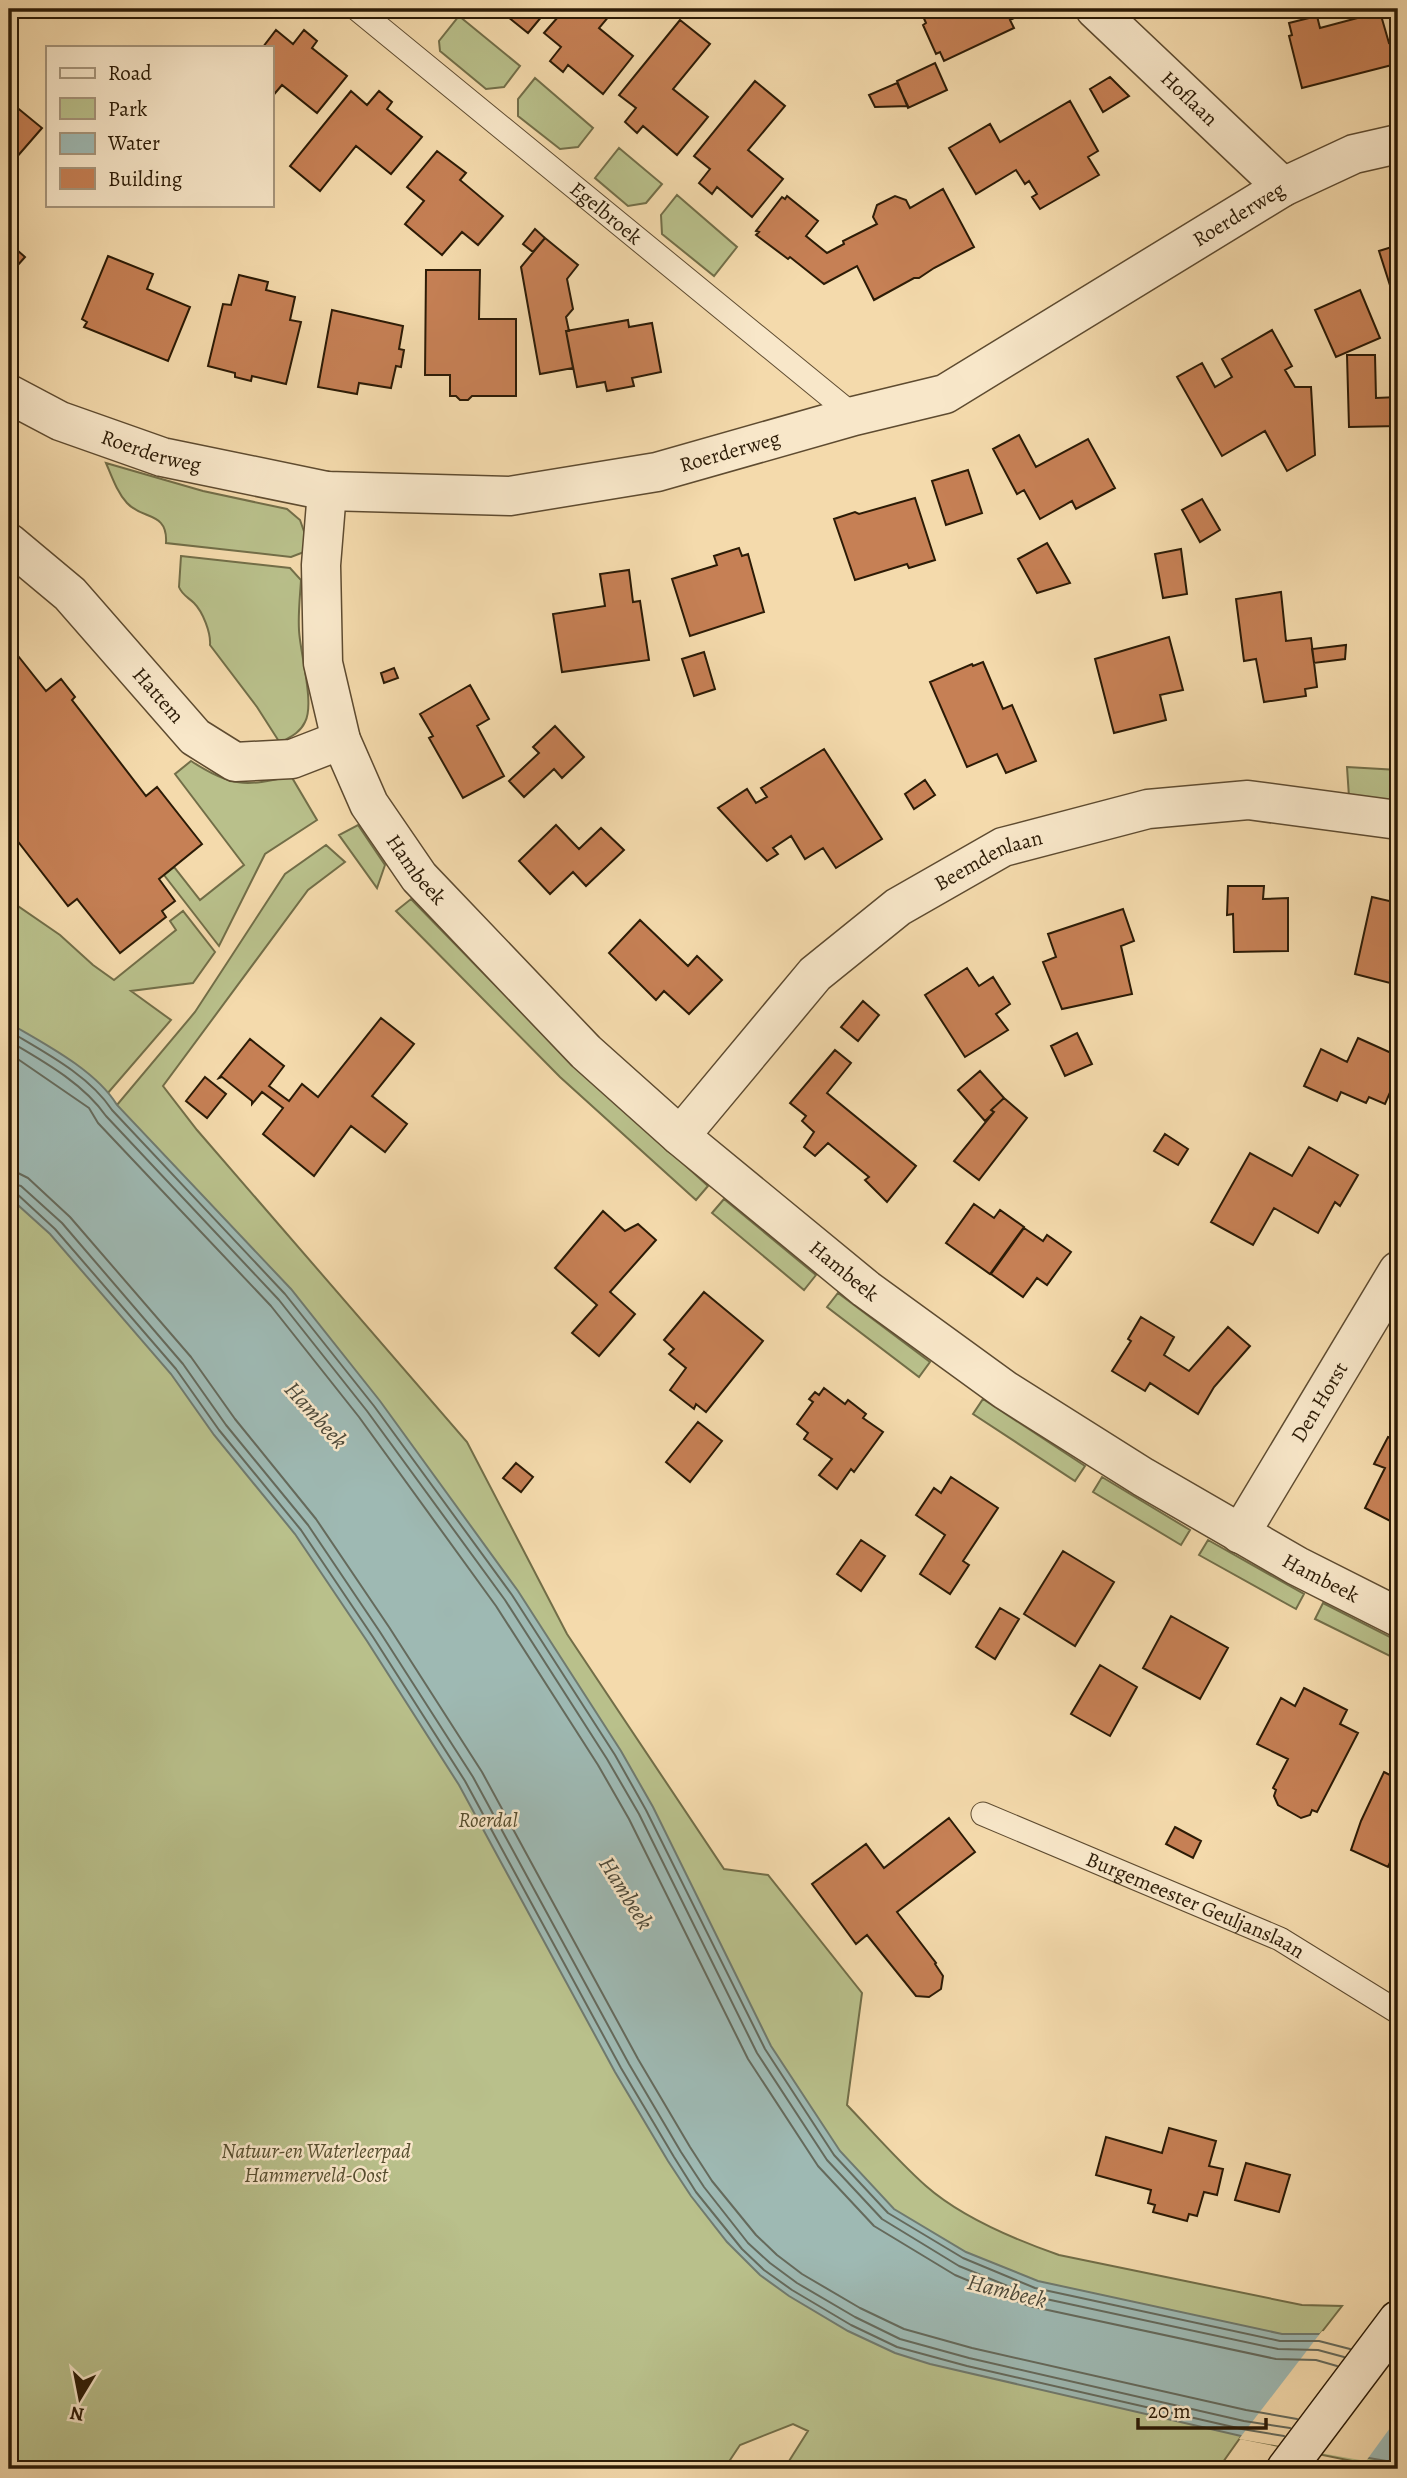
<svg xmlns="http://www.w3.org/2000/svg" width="1407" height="2478" font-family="Alegreya,serif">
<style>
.green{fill:#b9c08b;stroke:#726e48;stroke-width:2}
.water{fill:#9eb9b3;stroke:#707a6e;stroke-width:2}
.pier{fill:#f4daac}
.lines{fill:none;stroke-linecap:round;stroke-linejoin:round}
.shore{stroke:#656a5c;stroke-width:2}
.building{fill:#c68055;stroke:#2c1b06;stroke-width:2}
.lane-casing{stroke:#5e4b30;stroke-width:25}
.street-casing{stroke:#5e4b30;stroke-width:41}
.secondary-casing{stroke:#2c1b06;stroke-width:41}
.lane{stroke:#f8e7c9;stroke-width:23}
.street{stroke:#f8e7c9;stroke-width:38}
.secondary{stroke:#f8e7c9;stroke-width:38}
.labels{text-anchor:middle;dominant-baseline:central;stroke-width:5;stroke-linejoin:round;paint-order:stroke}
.street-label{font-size:21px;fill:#2c1b06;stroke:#f8e7c9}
.park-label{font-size:21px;font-style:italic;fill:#564d2e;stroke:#f8e7c9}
.water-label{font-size:23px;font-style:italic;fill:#4e4a3a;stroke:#f8e7c9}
</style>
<rect width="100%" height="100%" fill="#f4daac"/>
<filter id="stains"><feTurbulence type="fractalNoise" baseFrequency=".00286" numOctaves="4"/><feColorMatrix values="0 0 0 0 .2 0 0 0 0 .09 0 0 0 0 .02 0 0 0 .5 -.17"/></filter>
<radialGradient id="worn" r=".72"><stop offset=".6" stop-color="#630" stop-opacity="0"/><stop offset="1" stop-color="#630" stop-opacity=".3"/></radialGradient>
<path class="green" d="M459 16 520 66 504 87 486 89 440 51 439 41Z
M535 78 593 128 578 147 560 149 518 116V99Z
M619 148 662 184 646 203 628 206 595 178Z
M677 195 737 247 714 276 662 234 661 215Z
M106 463 203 491 287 509 300 520 306 537 304 552 291 557 166 543C168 511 142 520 127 503 117 492 112 477 106 463Z
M181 556 290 568 301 580C300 597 298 613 299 630 300 653 315 704 305 722 300 733 290 737 280 743L257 707 210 645C211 633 203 612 194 603 188 597 182 595 179 587Z
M191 761C231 787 245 787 291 776L317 820 265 854 219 946 164 875 174 867 200 900 244 865 175 774Z
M1347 767 1398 770V806L1349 797Z
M358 825 385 865 377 888 339 835Z
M326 845 345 862 308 890 163 1086 197 1130 467 1442 567 1634 724 1869 768 1875 862 1993 847 2105C873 2132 898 2161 926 2186 960 2216 1016 2240 1059 2255L1302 2305 1342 2306 1321 2333 1398 2350V2469H1360L1362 2463 1240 2438 1218 2469H784L808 2431 793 2424 740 2445 724 2469H9V900L60 935 93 965 114 980 176 930 170 921 183 911 215 952 193 983 131 991 171 1020 107 1094 117 1105 195 1012 285 874Z
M411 899 559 1051 708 1186 696 1200 560 1077 396 911Z
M724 1199 816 1275 804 1290 712 1213Z
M838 1293 930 1362 919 1377 827 1307Z
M983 1399 1085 1466 1075 1481 973 1414Z
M1102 1477 1190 1530 1181 1545 1093 1492Z
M1208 1540 1304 1594 1296 1609 1199 1555Z
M1323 1603 1398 1641V1660L1315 1619Z"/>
<path class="water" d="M9 1023C43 1043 96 1070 117 1105L291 1289 380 1401 518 1591 621 1751 653 1807 771 2046 840 2151 894 2209 966 2252 1038 2281 1282 2334H1320L1398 2352V2463L1241 2436 930 2364 895 2353 848 2331 789 2296 760 2275 727 2242 691 2196 668 2161 615 2072 459 1785 367 1641 295 1534 214 1435 171 1374 50 1234 9 1197Z"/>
<path class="pier" d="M1322 2331 1398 2349V2417L1366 2461 1239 2439Z"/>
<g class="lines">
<path class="shore" d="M9 1031C44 1052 89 1075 112 1110L285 1294 374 1406 512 1595 615 1755 646 1810 765 2049 834 2155 888 2213 963 2258 1035 2288 1280 2341H1319L1350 2349
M9 1041C43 1061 83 1083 106 1116L279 1300 367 1411 505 1600 607 1759 639 1814 757 2053 827 2160 882 2219 959 2266 1032 2296 1278 2349 1318 2350 1344 2357
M9 1053 89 1108 98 1123 271 1306 359 1417 496 1606 598 1765 629 1819 748 2059 818 2166 874 2226 955 2275 1029 2306 1276 2359 1316 2360 1337 2366
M9 1172 18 1173 28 1178 70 1217 191 1357 235 1419 316 1519 389 1627 482 1772 638 2059 690 2147 712 2181 756 2235 777 2255 802 2274 860 2308 904 2329 972 2348 1246 2410 1297 2419
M9 1183 21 1186 62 1223 183 1364 226 1425 308 1525 380 1632 473 1777 629 2064 681 2152 704 2187 748 2243 770 2263 797 2283 855 2317 900 2339 969 2358 1244 2421 1290 2428
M9 1192 16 1193 55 1229 176 1369 219 1430 301 1530 373 1637 465 1781 621 2068 674 2157 696 2192 742 2249 764 2270 792 2290 851 2325 897 2347 967 2366 1242 2429 1284 2436"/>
</g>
<path class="building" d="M498 9H548L528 33Z
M565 9H615L599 28 633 56 603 94 568 65 563 72 550 61 561 47 544 33Z
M935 9H1012L1016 17 1010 20 1014 28 944 61 940 52 936 54 923 25 926 23 922 14Z
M1380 12 1389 43 1398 41V70L1394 71 1392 65 1302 88 1289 36 1292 35 1289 23 1317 16 1320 28Z
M680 20 710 44 673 89 708 117 677 155 643 126 637 133 625 122 636 108 619 95Z
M276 30 293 44 304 30 317 41 312 48 347 76 317 113 282 85 271 98V47H263Z
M935 63 947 90 908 108 897 81Z
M1110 77 1129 96 1103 112 1090 89Z
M755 81 785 106 748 150 783 179 752 217 717 187 712 194 699 183 710 169 694 156Z
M897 83 908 106 875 107 869 95Z
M351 91 367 105 379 91 392 102 387 109 422 137 391 174 356 146 320 191 290 166Z
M9 101 42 128 9 166Z
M1070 101 1098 151 1088 157 1099 175 1040 209 1032 197 1037 194 1029 181 1025 184 1016 170 976 194 949 148 990 124 1000 142Z
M437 151 466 173 460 180 503 216 478 245 462 232 442 255 405 224 424 201 407 187Z
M943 189 974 247 934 268 919 278H914L874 300 857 266 824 284 790 257 788 259 756 235 759 232 756 231 782 197 785 199 787 196 818 221 806 236 827 253 844 244 843 241 877 224 873 217 877 205 895 196 906 200 910 208Z
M535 229 545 238 533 252 523 244Z
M545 238 578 265 567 279 573 309 566 317 569 331H566L573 368 540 374 521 267Z
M9 243 25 257 9 275Z
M1398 245V300L1395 301 1379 251Z
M108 256 153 274 147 289 190 307 168 361 84 327 87 322 82 319Z
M426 270H480L479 319H516V396H472L468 400H460L456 396H450V375H425Z
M239 275 268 282 266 290 295 297 290 320 301 322 286 384 252 376 251 381 235 377V373L208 366 223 304 231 305Z
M1360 290 1380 338 1336 357 1315 310Z
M332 310 403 326 399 349 404 350 401 367 396 366 391 388 359 383 357 394 318 387Z
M628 320 629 327 652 323 661 372 632 378 634 386 607 391 605 382 577 387 566 331Z
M1272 330 1292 366 1285 370 1295 387H1311L1315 455 1287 471 1265 431 1222 456 1177 377 1202 363 1215 387 1232 377 1222 359Z
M1347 355H1375L1376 398 1398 397V426L1349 427Z
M1019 435 1036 467 1088 439 1115 488 1076 509 1072 501 1040 519 1024 490 1017 494 993 449Z
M968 470 982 513 946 525 932 481Z
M915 498 935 560 909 568 907 564 855 580 834 519 855 512 859 514Z
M1202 499 1220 530 1200 542 1182 510Z
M1047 543 1070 583 1037 593 1018 559Z
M739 548 742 556 748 554 764 612 690 636 672 579 717 565 714 556Z
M1181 549 1187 594 1163 598 1155 554Z
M629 570 633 602 640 601 649 660 562 672 553 614 605 606 600 574Z
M1281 592 1286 641 1311 638 1317 687 1305 689 1306 696 1264 702 1256 659 1244 661 1236 599Z
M1169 637 1183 690 1160 695 1166 720 1114 733 1095 659Z
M1346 645 1345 659 1314 663 1312 649Z
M11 647 46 691 61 679 75 697 72 700 146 796 157 787 202 844 159 879 175 901 162 911 166 917 120 953 77 899 68 906 9 830V649Z
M704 652 715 689 694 696 682 659Z
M983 662 1003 709 1012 705 1036 761 1006 773 997 754 967 767 930 682 972 664 973 666Z
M394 668 398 678 384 683 381 673Z
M470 685 489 719 477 726 504 776 463 798 429 738 433 736 420 714Z
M555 726 584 757 562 778 554 769 524 797 509 781 539 753 533 747Z
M824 749 882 839 836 868 823 848 805 859 791 836 773 848 778 854 767 861 718 808 747 789 756 803 767 797 761 788Z
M925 780 935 795 914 809 905 794Z
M556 825 579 849 601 828 624 850 586 886 573 872 550 894 519 861Z
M1228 886H1264L1263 899 1288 898V951L1234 952 1233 914 1227 915Z
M1372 897 1398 903V985L1355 974Z
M1123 909 1134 941 1121 946 1132 994 1062 1009 1043 962 1056 957 1048 934Z
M640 920 688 966 697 956 722 980 689 1014 664 991 656 1000 609 953Z
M967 968 979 986 993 977 1010 1004 996 1014 1008 1030 965 1057 925 995Z
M863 1001 879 1015 858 1041 841 1027Z
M381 1018 414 1044 372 1096 407 1124 385 1152 351 1126 314 1176 263 1134 283 1108 262 1092 252 1104V1101L222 1077 219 1078 250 1039 284 1066 269 1086 289 1101 302 1084 318 1097Z
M1077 1033 1092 1064 1065 1076 1051 1046Z
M1358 1038 1398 1056V1074L1385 1104 1369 1097 1366 1103 1341 1092 1337 1101 1304 1086 1321 1049 1347 1062Z
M835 1050 851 1063 827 1093 916 1166 887 1202 865 1180 869 1177 828 1143 815 1156 804 1147 814 1132 802 1121 806 1116 790 1103Z
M980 1071 1004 1098 991 1110 994 1112 985 1121 958 1090Z
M205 1077 226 1094 207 1118 186 1101Z
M1004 1098 1027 1118 979 1180 954 1161 994 1112 991 1110Z
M1165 1134 1188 1149 1178 1165 1154 1151Z
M1309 1147 1358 1175 1340 1206 1335 1202 1318 1233 1274 1208 1253 1245 1211 1222 1250 1153 1292 1176Z
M974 1204 994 1218 1000 1210 1024 1227 990 1274 946 1243Z
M603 1211 625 1231 638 1224 656 1240 610 1292 635 1314 599 1356 572 1333 597 1305 555 1268Z
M1024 1228 1043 1241 1047 1235 1071 1252 1047 1285 1037 1278 1023 1297 991 1274Z
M704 1292 763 1341 706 1412 696 1404 694 1409 670 1390 686 1368 669 1354 674 1349 664 1340Z
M1141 1317 1174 1337 1164 1355 1189 1371 1228 1327 1250 1346 1214 1387 1198 1414 1150 1383 1145 1391 1112 1371 1131 1341 1128 1339Z
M824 1388 845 1404 848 1400 866 1414 863 1418 883 1432 854 1472 851 1469 837 1489 819 1475 832 1459 804 1439 808 1433 797 1424 813 1402 809 1399 815 1392 819 1395Z
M698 1422 722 1441 690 1482 666 1462Z
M1388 1437 1398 1442V1525L1365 1508 1385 1468 1374 1464Z
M516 1463 533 1477 521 1492 503 1478Z
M951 1477 998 1508 963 1561 969 1565 950 1594 920 1574 945 1535 916 1515 934 1488 941 1493Z
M861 1540 885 1556 861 1591 837 1574Z
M1063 1551 1114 1582 1075 1646 1024 1614Z
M1000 1608 1019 1619 995 1659 976 1647Z
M1171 1616 1228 1648 1200 1699 1143 1668Z
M1100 1665 1137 1687 1110 1736 1071 1714Z
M1304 1688 1347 1710 1340 1724 1358 1733 1317 1812 1312 1810 1310 1815 1301 1818 1278 1805 1274 1796 1276 1790 1273 1788 1288 1759 1257 1744 1281 1698 1295 1706Z
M1384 1772 1398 1779V1844L1388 1867 1351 1850 1361 1821Z
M949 1818 975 1852 897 1912 936 1963 935 1964 943 1976 941 1989 929 1997 916 1996 867 1935 856 1944 812 1884 866 1844 884 1868Z
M1175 1827 1201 1841 1193 1858 1166 1844Z
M1169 2128 1216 2141 1209 2166 1223 2169 1217 2195 1204 2192 1197 2216 1189 2214 1187 2221 1153 2212 1155 2205 1148 2203 1151 2190 1096 2175 1106 2137 1162 2153Z
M1246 2163 1290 2175 1279 2212 1235 2200Z"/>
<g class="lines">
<g class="lane-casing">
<g id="lane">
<path id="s1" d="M357 9 854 416"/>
<path id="s2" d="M983 1814 1280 1939 1398 2012"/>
</g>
</g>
<g class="street-casing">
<g id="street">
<path id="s3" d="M1095 9 1283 187"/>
<path id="s4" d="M9 394 60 421 162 457 327 491 510 496 657 472 854 416 945 394 1283 187 1354 154 1398 144"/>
<path id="s5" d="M327 491 321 565 323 663 341 740 369 804 419 877 586 1052 680 1136 866 1289 1005 1390 1143 1477 1297 1566 1398 1617"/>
<path id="s6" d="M9 543 70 594 195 737 235 762 292 759 341 740"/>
<path id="s7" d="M680 1136 815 974 898 907 1003 847 1148 809 1248 800 1398 820"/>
<path id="s8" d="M1240 1534 1398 1271"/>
</g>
</g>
<g class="secondary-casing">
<path id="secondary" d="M1286 2469 1398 2320"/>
</g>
<use href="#lane" class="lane"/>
<use href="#street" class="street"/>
<use href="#secondary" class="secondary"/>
</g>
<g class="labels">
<g class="street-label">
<text stroke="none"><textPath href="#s3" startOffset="130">Hoflaan</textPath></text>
<text stroke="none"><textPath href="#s1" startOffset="322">Egelbroek</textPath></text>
<text stroke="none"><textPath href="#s4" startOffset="1309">Roerderweg</textPath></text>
<text stroke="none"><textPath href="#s4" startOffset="154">Roerderweg</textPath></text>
<text stroke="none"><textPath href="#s4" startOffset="742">Roerderweg</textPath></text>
<text stroke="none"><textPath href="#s6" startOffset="214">Hattem</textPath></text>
<text stroke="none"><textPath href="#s7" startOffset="420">Beemdenlaan</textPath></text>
<text stroke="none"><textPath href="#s5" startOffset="402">Hambeek</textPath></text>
<text stroke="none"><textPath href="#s5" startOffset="990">Hambeek</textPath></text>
<text stroke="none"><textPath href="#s8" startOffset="154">Den Horst</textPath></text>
<text stroke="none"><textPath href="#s5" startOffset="1558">Hambeek</textPath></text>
<text stroke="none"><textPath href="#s2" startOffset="231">Burgemeester Geuljanslaan</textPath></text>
</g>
<g class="park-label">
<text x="488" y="1820">Roerdal</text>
<text x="316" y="2151">Natuur-en Waterleerpad<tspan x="316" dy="24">Hammerveld-Oost</tspan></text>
</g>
<g class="water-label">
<text transform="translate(316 1415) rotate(48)">Hambeek</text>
<text transform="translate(626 1893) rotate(58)">Hambeek</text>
<text transform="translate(1007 2291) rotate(14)">Hambeek</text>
</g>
</g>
<rect width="1407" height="2478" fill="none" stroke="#f4daac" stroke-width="35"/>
<rect x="10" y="10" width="1386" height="2457" fill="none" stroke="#2c1b06" stroke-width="3.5"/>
<rect x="18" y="18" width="1372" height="2443" fill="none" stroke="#2c1b06" stroke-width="2"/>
<rect x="46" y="46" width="228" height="161" fill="#f8e7c9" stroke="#a6957b" stroke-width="2"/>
<rect x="60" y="68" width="35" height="10" fill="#f8e7c9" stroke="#a6957b" stroke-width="2"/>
<text x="108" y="80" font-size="21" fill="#2c1b06">Road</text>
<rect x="60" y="98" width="35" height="21" fill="#b9c08b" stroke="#a6957b" stroke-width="2"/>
<text x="108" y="116" font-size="21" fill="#2c1b06">Park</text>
<rect x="60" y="133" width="35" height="21" fill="#9eb9b3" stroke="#a6957b" stroke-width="2"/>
<text x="108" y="150" font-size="21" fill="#2c1b06">Water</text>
<rect x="60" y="168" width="35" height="21" fill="#c68055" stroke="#a6957b" stroke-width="2"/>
<text x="108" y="186" font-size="21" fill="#2c1b06">Building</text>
<g transform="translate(80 2398) rotate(190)" stroke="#f8e7c9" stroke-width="5" paint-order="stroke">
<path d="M0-5L12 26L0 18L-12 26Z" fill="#2c1b06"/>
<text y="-10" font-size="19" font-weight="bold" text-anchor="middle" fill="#2c1b06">N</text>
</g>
<path d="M1138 2418v10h128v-10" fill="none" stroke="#2c1b06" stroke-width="3.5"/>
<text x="1148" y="2418" font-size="21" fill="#2c1b06" stroke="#f8e7c9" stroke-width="5" paint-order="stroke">20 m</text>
<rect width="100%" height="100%" filter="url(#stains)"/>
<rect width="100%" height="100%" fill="url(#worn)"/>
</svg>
